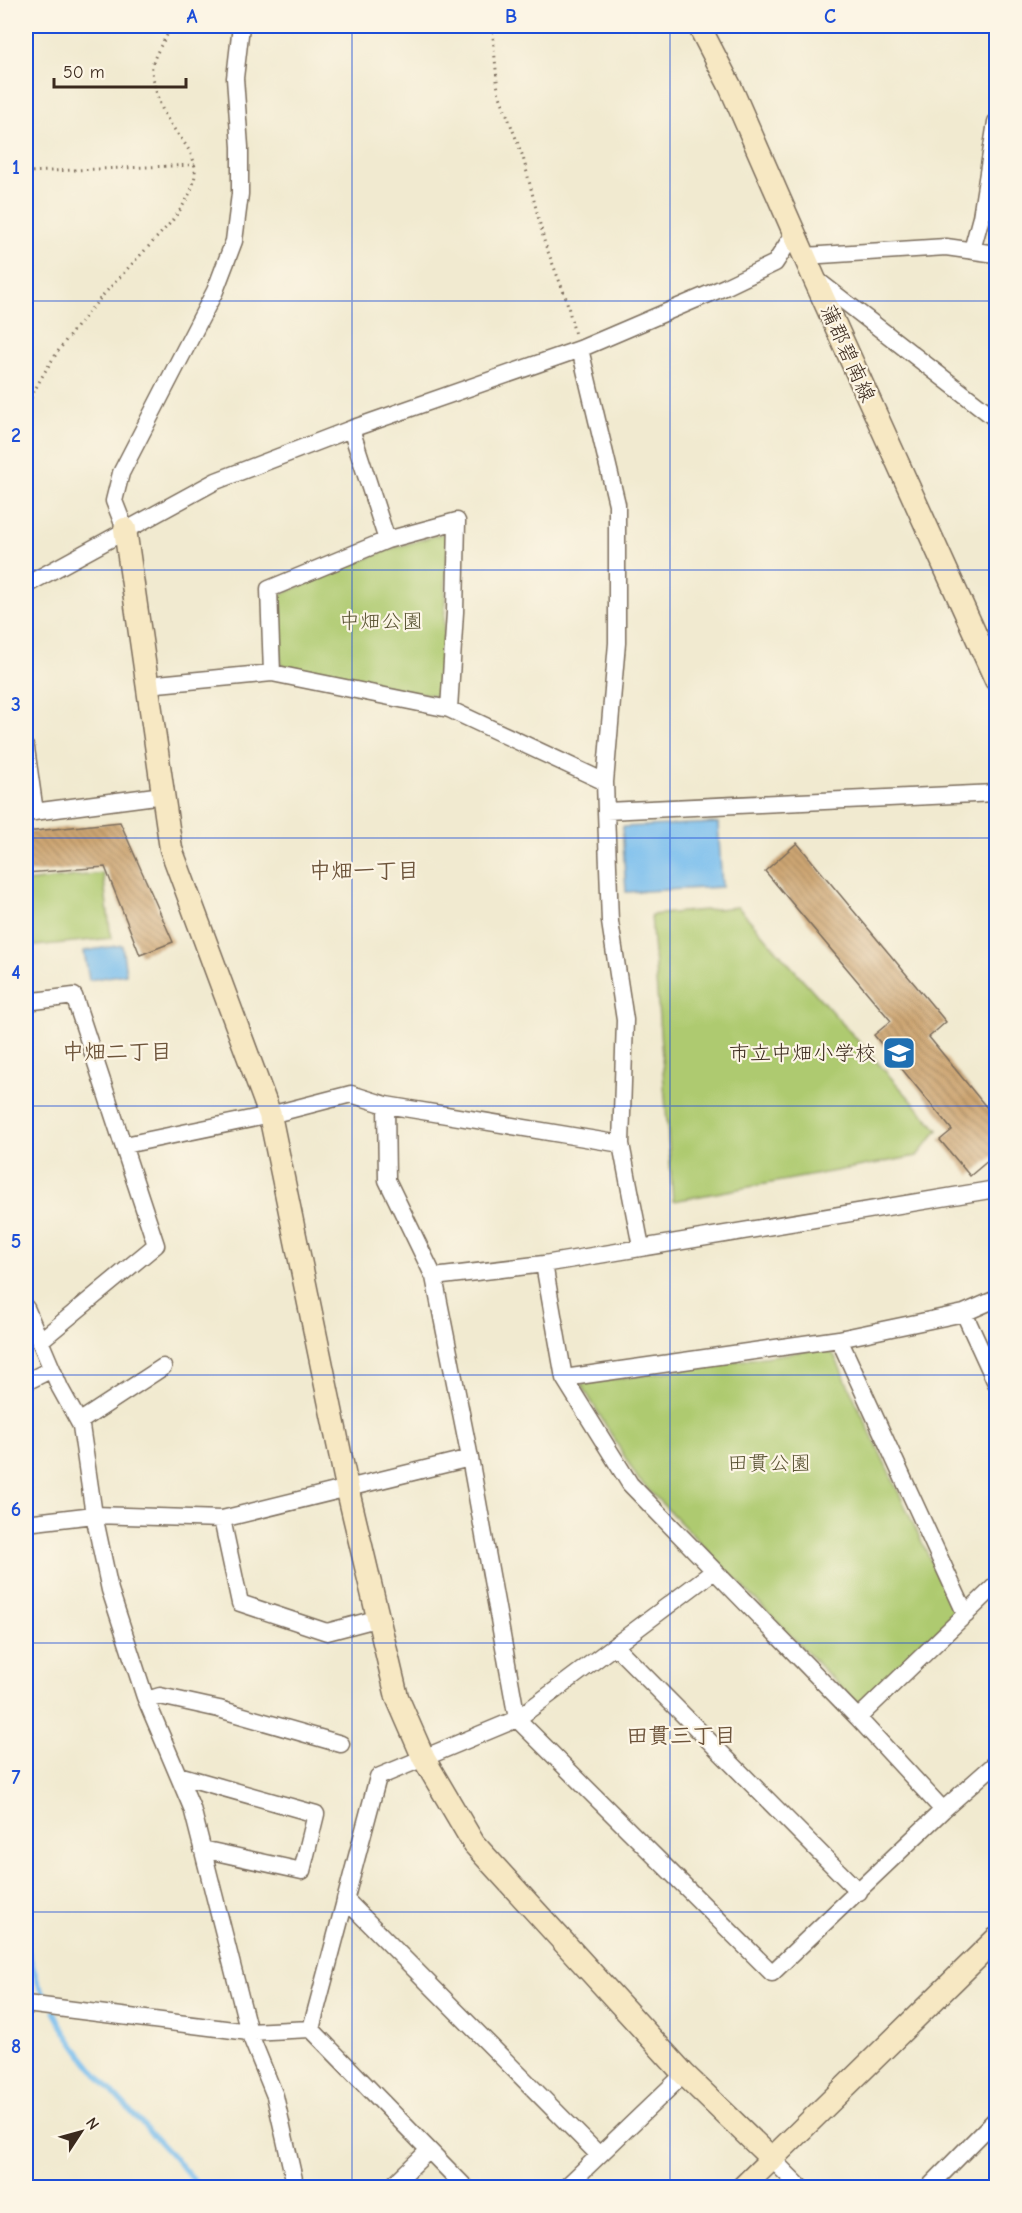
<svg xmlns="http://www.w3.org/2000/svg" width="1022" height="2213" font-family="'Comic Neue','Klee One',sans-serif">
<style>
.green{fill:#aeca70;stroke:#747a47;stroke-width:1.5}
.water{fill:#77bdee;stroke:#597486;stroke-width:1.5}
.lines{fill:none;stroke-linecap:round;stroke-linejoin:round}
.stream{stroke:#77bdee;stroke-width:5}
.building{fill:url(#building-back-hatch)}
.street-casing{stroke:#7b6d5c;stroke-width:19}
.secondary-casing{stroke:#7b6d5c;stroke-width:25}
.path{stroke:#7b6d5c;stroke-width:3;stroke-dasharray:1.5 4.5;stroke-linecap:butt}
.street{stroke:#fff;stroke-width:16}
.secondary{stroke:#f7e8c3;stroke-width:22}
.grid{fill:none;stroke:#1d4ed8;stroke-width:1.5;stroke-opacity:0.55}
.labels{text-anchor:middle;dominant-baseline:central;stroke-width:4.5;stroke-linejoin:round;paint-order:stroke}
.street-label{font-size:21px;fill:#3b2a1e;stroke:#fcf5e5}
.park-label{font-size:21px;fill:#585232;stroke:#fcf5e5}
.poi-label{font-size:21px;fill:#3b2a1e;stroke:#fcf5e5;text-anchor:end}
.neighbourhood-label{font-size:22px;font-weight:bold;fill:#6e553c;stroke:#fcf5e5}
.neatline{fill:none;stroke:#1d4ed8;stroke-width:2}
.grid-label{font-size:20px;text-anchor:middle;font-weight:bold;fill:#1d4ed8}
</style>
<defs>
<pattern id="building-back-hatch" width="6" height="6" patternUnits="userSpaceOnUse" patternTransform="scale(1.5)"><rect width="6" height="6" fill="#cda673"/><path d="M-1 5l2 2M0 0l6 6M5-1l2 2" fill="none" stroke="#a8875e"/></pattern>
</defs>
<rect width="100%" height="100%" fill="#fcf5e5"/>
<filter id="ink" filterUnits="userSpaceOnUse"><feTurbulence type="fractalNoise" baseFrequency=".0167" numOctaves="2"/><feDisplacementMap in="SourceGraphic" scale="12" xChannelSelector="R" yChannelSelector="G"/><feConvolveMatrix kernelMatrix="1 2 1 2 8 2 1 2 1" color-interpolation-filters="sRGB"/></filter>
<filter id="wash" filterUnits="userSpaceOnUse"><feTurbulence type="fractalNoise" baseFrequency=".008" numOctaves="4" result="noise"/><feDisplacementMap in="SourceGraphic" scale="24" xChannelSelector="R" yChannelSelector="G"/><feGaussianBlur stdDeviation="1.35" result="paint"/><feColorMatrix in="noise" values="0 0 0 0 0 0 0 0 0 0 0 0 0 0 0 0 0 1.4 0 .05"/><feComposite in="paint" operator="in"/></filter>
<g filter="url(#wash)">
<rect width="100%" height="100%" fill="#f1ead0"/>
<path class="green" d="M448 532 441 697 281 665 279 595 390 549Z
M103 873 111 938 26 947V882Z
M738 907 938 1130 917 1156 673 1201 651 915Z
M825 1348 834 1355 953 1608 950 1620 864 1701 857 1704 638 1479 581 1384Z"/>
<path class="water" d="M718 823 722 887 626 892 622 827Z
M122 945 126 974 89 980 84 951Z"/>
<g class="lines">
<path class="stream" d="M26 1945 39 1985 50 2004
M54 2012C90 2080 152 2128 200 2188"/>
</g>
<g id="blocks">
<path class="building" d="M120 822 173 942 140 955 105 867 26 873V832Z
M797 843 946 1022 929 1037 996 1119V1154L970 1176 940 1140 952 1130 874 1035 891 1021 765 871Z"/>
</g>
</g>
<g filter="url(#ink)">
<use href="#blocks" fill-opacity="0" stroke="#7b6d5c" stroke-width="1.5"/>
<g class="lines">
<g class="street-casing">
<path id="street" d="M972 250 981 217 996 122
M805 256 946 247 996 254
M817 280 996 419
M580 349 617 504V643L605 782 606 811 610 922 625 1020 621 1144 641 1247
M351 429 387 540
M125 529 114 501 121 473 215 291 234 241 240 194V147L235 78 241 26
M26 585 216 481 351 429 580 349 725 287 775 263 795 232
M272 673 269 589 387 540 457 521 455 612 449 709
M147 685 272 673 449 709 605 782
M26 748 35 812
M606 811 996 793
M26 813 163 795
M26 1002 74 996 156 1245 40 1341
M386 1105 387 1180 434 1277 470 1458 517 1719 772 1973 943 1810 996 1763
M125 1145 270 1115 351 1094 386 1105 621 1144
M544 1264 564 1378 630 1484 858 1718 943 1810
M434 1277 544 1264 996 1189
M26 1308 60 1388 81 1426 94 1515 110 1590 145 1697 192 1808 249 2032 275 2096 296 2188
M964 1313 996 1383
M839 1339 966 1615
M564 1378 839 1339 964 1313 996 1299
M26 1382 52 1369
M79 1422 163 1367
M222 1519 240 1603 327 1632 376 1619
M26 1523 94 1515 222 1519 470 1458
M615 1646 859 1892
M147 1700 160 1696 219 1709 341 1744
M858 1718 996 1585
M178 1775 316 1814 302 1871 202 1849
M345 1899 599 2155
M26 2004 249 2032 311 2029 466 2188
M311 2029 378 1777 517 1719 714 1571
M771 2158 801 2188
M390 2188 429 2150
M565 2188 684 2074
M928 2188 996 2119"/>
</g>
<g class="secondary-casing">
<path id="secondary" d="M699 26 730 86 814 278 996 680
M125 529 171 849 270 1115 347 1487 397 1697 424 1759 474 1844 684 2074 771 2158
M742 2188 996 1939"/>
</g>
<path class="path" d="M492 26 498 91 523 157 545 244 566 298 575 335
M26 172 196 165
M26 409C57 335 119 280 172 221 228 149 166 148 155 86 154 80 151 72 152 67 154 54 166 38 172 26"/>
<use href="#street" class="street"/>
<use href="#secondary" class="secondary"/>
</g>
</g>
<path class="grid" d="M352 26V2188M670 26V2188M26 301H996M26 570H996M26 838H996M26 1106H996M26 1375H996M26 1643H996M26 1912H996"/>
<defs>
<g id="school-square" transform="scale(1.725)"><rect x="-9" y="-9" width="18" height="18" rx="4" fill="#1f6fb2" stroke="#fcf5e5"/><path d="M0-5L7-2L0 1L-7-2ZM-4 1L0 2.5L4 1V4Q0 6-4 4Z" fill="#fff"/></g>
</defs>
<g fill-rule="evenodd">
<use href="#school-square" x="899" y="1053"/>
</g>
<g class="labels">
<g class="street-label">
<text transform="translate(848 353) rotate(66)">蒲郡碧南線</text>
</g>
<g class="park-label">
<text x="381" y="621">中畑公園</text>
<text x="769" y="1463">田貫公園</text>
</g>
<g class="poi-label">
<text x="876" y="1053">市立中畑小学校</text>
</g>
<g class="neighbourhood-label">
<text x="364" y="871">中畑一丁目</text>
<text x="117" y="1052">中畑二丁目</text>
<text x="681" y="1736">田貫三丁目</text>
</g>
</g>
<rect width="1022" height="2213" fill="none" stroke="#fcf5e5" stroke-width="66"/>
<g transform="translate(81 2132) rotate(54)" stroke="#fcf5e5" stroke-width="4.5" paint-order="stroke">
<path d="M0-4.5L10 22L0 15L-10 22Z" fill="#3b2a1e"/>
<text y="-9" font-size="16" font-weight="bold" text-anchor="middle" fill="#3b2a1e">N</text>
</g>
<path d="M54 78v9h132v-9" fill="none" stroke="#3b2a1e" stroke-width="3"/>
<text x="63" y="78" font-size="18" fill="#3b2a1e" stroke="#fcf5e5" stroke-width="4.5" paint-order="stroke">50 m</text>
<rect x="33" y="33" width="956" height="2147" class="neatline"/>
<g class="grid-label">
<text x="192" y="23">A</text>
<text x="511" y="23">B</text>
<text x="830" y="23">C</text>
<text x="16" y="174">1</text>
<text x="16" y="442">2</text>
<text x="16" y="711">3</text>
<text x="16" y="979">4</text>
<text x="16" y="1248">5</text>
<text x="16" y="1516">6</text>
<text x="16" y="1784">7</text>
<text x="16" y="2053">8</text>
</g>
</svg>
